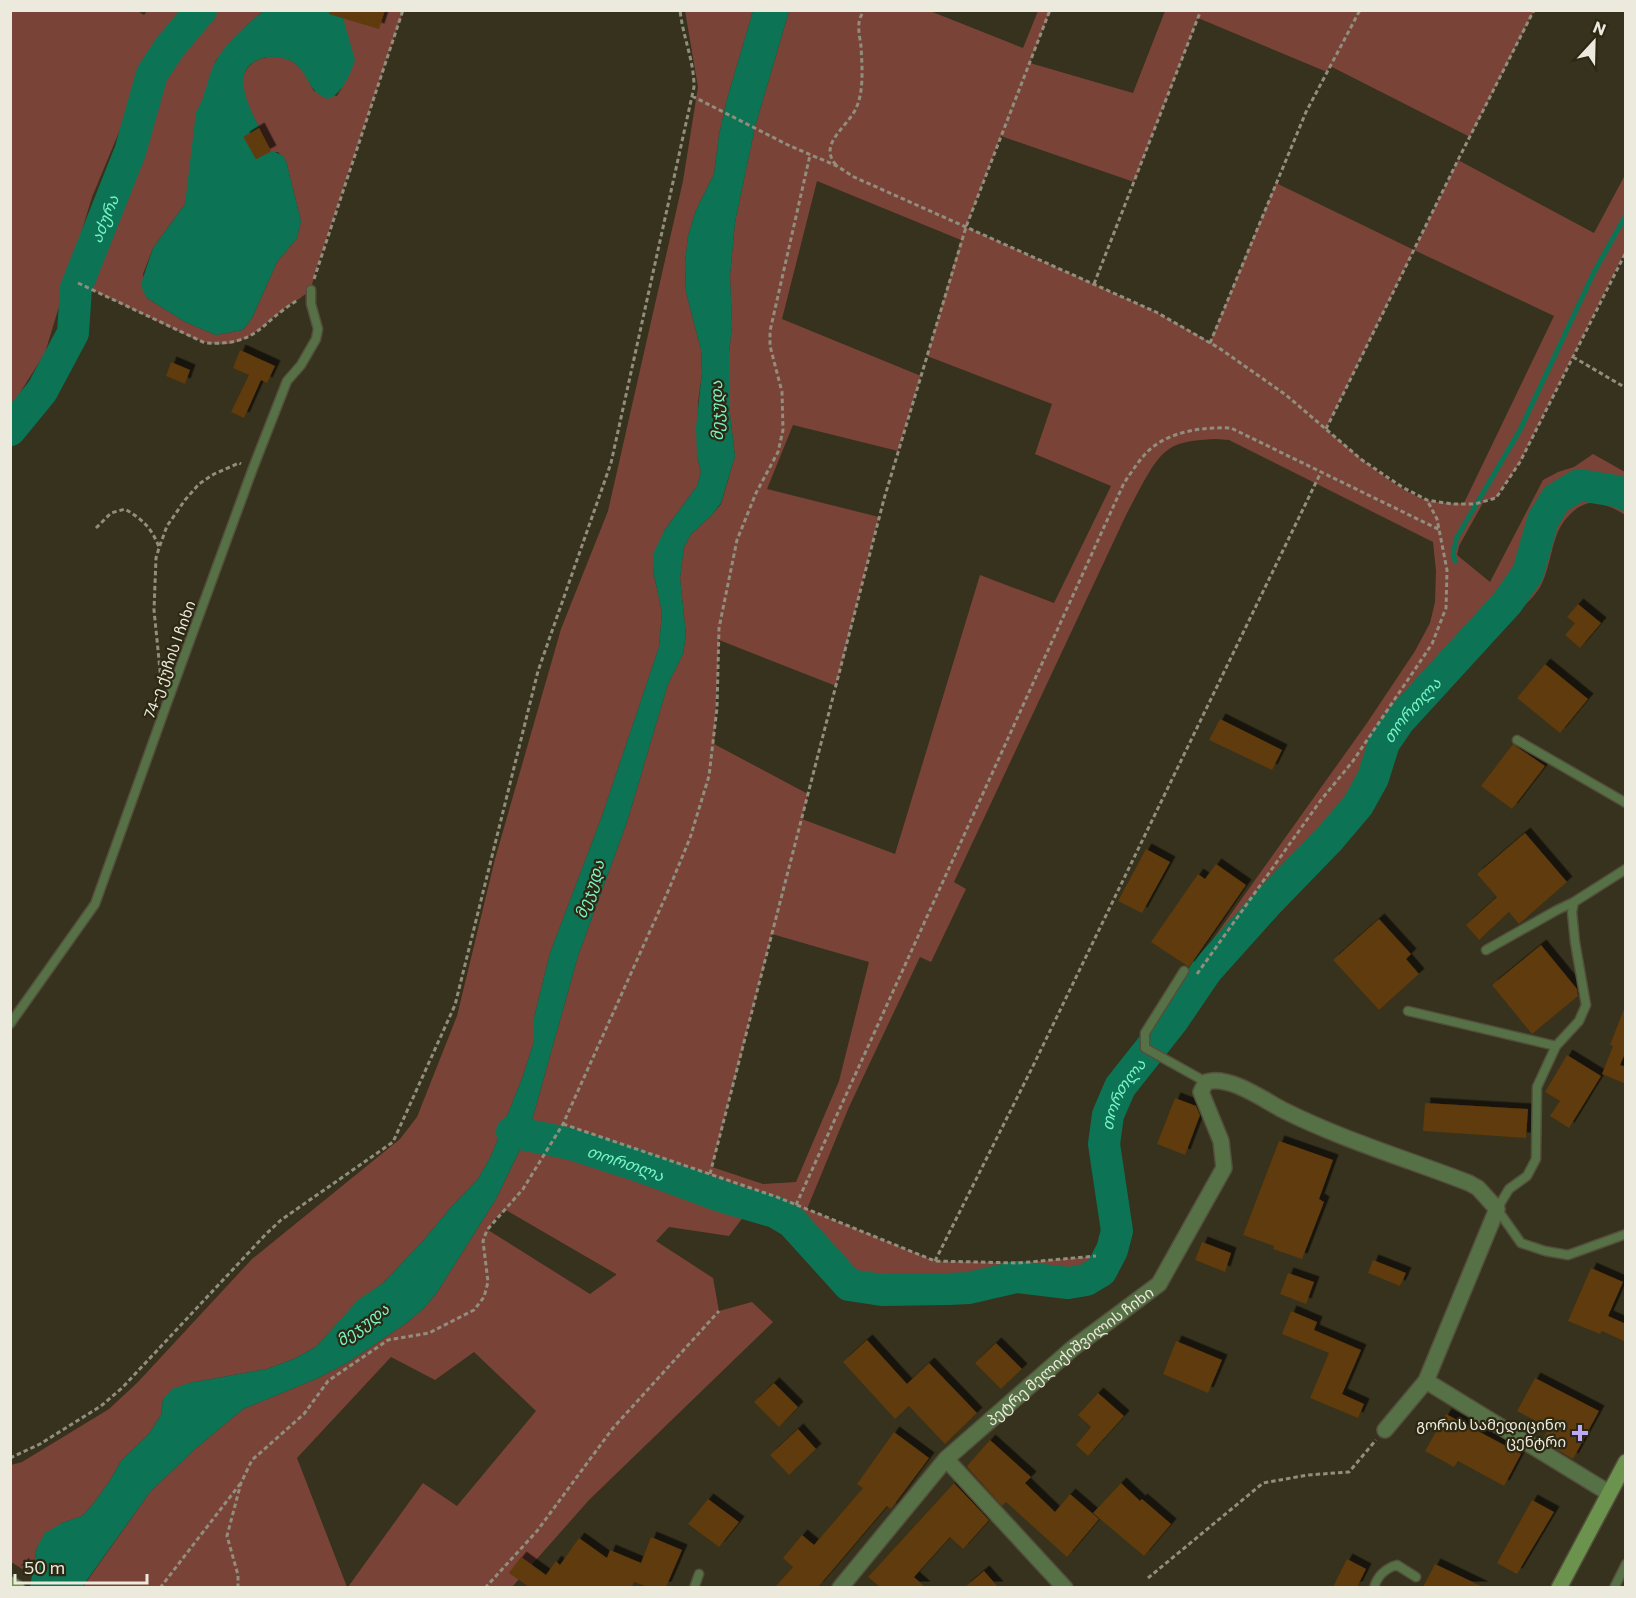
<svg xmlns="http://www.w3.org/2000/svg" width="1636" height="1598" font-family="Commissioner,'Noto Sans Georgian',sans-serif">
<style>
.green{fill:#7a4337;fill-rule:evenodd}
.water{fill:#0c7455}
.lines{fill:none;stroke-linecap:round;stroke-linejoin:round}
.stream{stroke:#0c7455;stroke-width:5}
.river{stroke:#0c7455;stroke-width:32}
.building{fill:#5f3a09;filter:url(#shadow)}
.lane-casing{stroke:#534f3c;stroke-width:11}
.street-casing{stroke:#534f3c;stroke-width:18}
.secondary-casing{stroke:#534f3c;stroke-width:18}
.path{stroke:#918e7d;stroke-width:3;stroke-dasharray:4.5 3;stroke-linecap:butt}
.lane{stroke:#577146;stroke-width:8}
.street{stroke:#577146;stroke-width:15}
.secondary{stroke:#6b934d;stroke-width:15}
.poi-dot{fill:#bcaaf6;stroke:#2c2813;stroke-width:2}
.labels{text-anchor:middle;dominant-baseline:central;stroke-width:4.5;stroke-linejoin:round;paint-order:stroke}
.street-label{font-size:15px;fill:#ebeadc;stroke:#2c2813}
.poi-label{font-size:15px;fill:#ebeadc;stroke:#2c2813;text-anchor:end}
.water-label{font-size:16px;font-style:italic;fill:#79f3c5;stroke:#2c2813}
</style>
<defs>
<filter id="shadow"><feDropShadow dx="5.5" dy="-5.5" stdDeviation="0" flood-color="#0009"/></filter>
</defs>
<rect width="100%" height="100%" fill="#36321d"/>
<path class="green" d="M136 10 144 15 147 11H194L171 33 149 60 92 197 45 353 11 407V11Z
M201 11H263L246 26 216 60 204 100 185 204 153 248 143 274 147 298 185 322 216 335 243 330 252 318 277 262 297 238 301 221 286 161 278 152H271L256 159 243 137 259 127C252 114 245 102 243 88 239 58 275 48 296 64 305 71 308 81 314 91L337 96C361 59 349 49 341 11H403L314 276 311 290C304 296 295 301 288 306 254 332 239 356 192 338L78 283 130 152 152 74 169 48Z
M685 11H753L727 99 719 135 714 174 696 210 688 236 685 263 686 292 701 350 702 372 698 403 697 456 701 472 697 486 664 531 653 571 662 612 659 647 602 816 550 953 534 1018V1041L523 1076 491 1156 478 1179 452 1206 423 1241 383 1283 358 1301 317 1346 296 1358 267 1369 189 1383 163 1399 161 1415 148 1435 121 1461 109 1482 93 1504 82 1516 62 1523 37 1547 32 1575 11 1562V1465L22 1462 109 1409 138 1382 252 1259 400 1139 417 1117 457 1016 495 859 561 629 608 511 683 181 698 87Z
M789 11H930L1023 48 1038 11H1050L1030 63 1133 93 1165 11H1534L1470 137 1330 66 1327 72 1198 18 1134 182 1001 136 966 227 1156 312 1210 342 1276 183 1414 250 1458 160 1594 233 1625 175V252L1520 462 1496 498 1484 501 1459 546 1457 555 1490 582 1543 480 1558 472 1574 467 1593 454 1625 472V515C1618 510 1605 504 1596 503 1578 501 1561 521 1556 537 1551 551 1549 567 1543 581 1536 599 1512 616 1498 628L1489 622 1399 721 1384 743 1373 778 1358 805 1330 838 1268 902 1207 970 1173 1020 1120 1087 1108 1115 1104 1144 1117 1231 1112 1250 1101 1271 1086 1280 1068 1283 1016 1277 969 1288 882 1290 849 1285 830 1264 826 1267 765 1216 747 1212 729 1236 669 1227 656 1241 713 1278 719 1311 752 1302 773 1322 589 1500 512 1587H348L423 1483 457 1506 536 1411 474 1352 435 1380 391 1357 297 1458 347 1587 82 1588 150 1492 194 1450 243 1409 316 1379 347 1363 405 1324 423 1309 436 1294 496 1199 529 1131 578 956 627 822 668 684 683 654 686 635 680 578 684 547 691 534 712 515 721 504 735 456 729 406V352L732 326 730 276 735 222 755 127ZM817 181 961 240 927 356 1052 404 1035 454 1111 486 1054 603 980 575 895 854 802 819 808 794 714 744 719 640 836 686 879 517 767 489 793 425 898 451 921 376 782 319ZM1414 250 1554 316 1464 503C1452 504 1438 503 1426 500 1393 488 1353 452 1326 429ZM1216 439 1229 440 1433 542 1436 571 1435 602 1430 623 1415 651 1367 723 1181 984 1099 1107 1095 1134 1098 1174 1105 1208 1106 1232 1103 1244 1096 1256 1018 1263 935 1261 807 1209 849 1107 920 957 931 962 966 889 954 882 1127 513C1138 494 1152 460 1169 449 1182 440 1201 440 1216 439ZM772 934 869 962 839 1081 796 1182 763 1184 712 1167ZM506 1210 616 1274V1275L590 1294 488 1230 495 1219Z"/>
<path class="water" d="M263 11H341L355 60C350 75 343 92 329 99 306 93 310 71 291 61 282 57 269 55 260 59 229 70 249 107 259 127L243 137 256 159 273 151 283 156 286 161 301 221 297 238 277 262 252 318 243 330 216 335 185 322 147 298 143 291 141 284 153 248 185 204 196 112C207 95 207 75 217 59 228 41 247 25 263 11Z
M753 11H789L755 127 735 222 730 276 732 326 729 352V406L735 456 721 503 712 515 691 534 684 547 680 578 686 635 683 654 668 684 627 822 578 956 529 1131 496 1199 436 1294 423 1309 405 1324 347 1363 316 1379 243 1409 194 1450 150 1492 82 1587H30L37 1547 45 1533 62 1523 82 1516 93 1504 109 1482 121 1461 148 1435 161 1415 163 1399 172 1389 189 1383 267 1369 296 1358 317 1346 358 1300 383 1283 423 1241 452 1206 478 1179 491 1156 523 1076 534 1041V1018L550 953 602 816 659 647 662 612 653 571 654 552 664 531 697 486 701 472 697 456 696 427 702 372 701 350 686 292 685 263 688 236 696 210 714 174 719 135 727 99Z"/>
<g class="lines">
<path class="stream" d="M1455 561 1453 553 1457 537 1520 430 1594 272 1626 215"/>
<g class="river">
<path id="s1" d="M10 430 42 391 73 333 76 288 130 152 152 74 169 48 201 10"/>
<path id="s2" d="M512 1132 571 1144 639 1166 723 1197 775 1212 792 1222 849 1285 882 1290 949 1289 969 1288 1016 1277 1068 1283 1086 1280 1101 1271 1112 1250 1117 1231 1104 1144 1108 1115 1120 1087 1173 1020 1207 970 1268 902 1330 838 1358 805 1373 778 1384 743 1399 721 1507 603 1528 573 1543 520 1556 499 1579 485 1616 491 1626 495"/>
</g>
</g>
<path class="building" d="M329 10H385L379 29 329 14Z
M259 128 271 151 256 159 244 137Z
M240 350 275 366 267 383 261 380 244 418 231 412 249 375 233 368Z
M171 362 190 370 185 384 166 376Z
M1578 604 1601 623 1580 648 1565 635 1575 623 1567 617Z
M1545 664 1588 699 1560 733 1517 698Z
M1220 719 1282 750 1272 770 1209 740Z
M1513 744 1545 766 1512 809 1481 786Z
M1525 833 1567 882 1519 924 1509 912 1479 940 1466 925 1497 897 1477 874Z
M1146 849 1170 862 1142 913 1118 901Z
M1216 864 1246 885 1189 967 1151 942 1198 874 1205 879Z
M1379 919 1411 954 1406 959 1419 974 1379 1010 1333 960Z
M1541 945 1577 989 1578 996 1532 1034 1492 985Z
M1624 1009H1626V1051L1620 1065 1626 1067V1084L1602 1074 1613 1046 1610 1045Z
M1567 1055 1601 1076 1569 1128 1550 1116 1560 1101 1545 1092Z
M1175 1098 1196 1106 1200 1115 1185 1155 1157 1144Z
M1425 1103 1528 1109 1526 1138 1423 1131Z
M1279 1141 1333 1160 1319 1199 1324 1202 1302 1259 1273 1249 1274 1246 1243 1235Z
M1202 1242 1231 1253 1225 1272 1195 1260Z
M1373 1260 1406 1273 1400 1286 1368 1273Z
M1591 1268 1623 1282 1608 1316 1626 1324V1342L1602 1331 1600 1334 1568 1321Z
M1288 1273 1314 1282 1306 1304 1280 1294Z
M1291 1311 1317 1322 1314 1330 1361 1350 1342 1394 1364 1404 1358 1418 1310 1398 1329 1353 1282 1334Z
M867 1340 907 1384 929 1363 977 1413 945 1444 909 1406 895 1419 843 1362Z
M1176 1341 1222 1360 1208 1393 1163 1374Z
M996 1343 1022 1369 1001 1389 975 1363Z
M1535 1378 1599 1411 1573 1459 1542 1441 1549 1428 1517 1411Z
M774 1383 798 1407 779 1427 754 1402Z
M1098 1393 1124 1416 1088 1456 1076 1445 1091 1427 1078 1415Z
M1446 1414 1521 1454 1504 1486 1458 1461 1454 1467 1425 1451Z
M798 1429 816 1449 789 1475 770 1455Z
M894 1432 929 1458 891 1509 887 1506 818 1587H775L793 1567 783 1558 802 1535 814 1545 863 1488 857 1484Z
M990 1440 1031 1477 1025 1483 1055 1512 1070 1494 1099 1519 1067 1557 1006 1502 1002 1506 968 1468 967 1466Z
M954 1483 989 1520 963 1549 950 1537 914 1577 925 1587H880L868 1577Z
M1121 1483 1140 1501 1142 1499 1171 1524 1144 1556 1093 1513Z
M708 1499 739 1522 719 1547 688 1524Z
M1532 1500 1554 1512 1517 1574 1497 1563Z
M651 1537 682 1550 666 1587H648L634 1582 632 1587H529L509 1573 521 1557 546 1575 556 1561 560 1565 579 1538 607 1558 610 1550 641 1563Z
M1347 1559 1366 1569 1357 1587H1333Z
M1435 1564 1483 1587H1423Z
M984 1571 998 1587H965Z"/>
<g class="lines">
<g class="lane-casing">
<path id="lane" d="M1517 740 1626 803
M1626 869 1574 902 1572 912 1575 942 1586 1005 1579 1021 1556 1046 1537 1087 1536 1159 1527 1176 1509 1189 1497 1209 1521 1243 1545 1251 1568 1255 1626 1234
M1486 950 1557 910 1574 902
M1184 971 1145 1033V1048L1206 1082
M1408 1011 1556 1046
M10 1024 95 904 167 703 253 468 287 381 301 365 316 339 318 329 311 304V290
M694 1588 699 1574
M1374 1588C1377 1576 1386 1568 1397 1565L1416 1577
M1614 1588 1626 1564"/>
</g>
<g class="street-casing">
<g id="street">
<path d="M1426 1381 1609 1493"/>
<path d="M946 1459 1065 1588"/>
<path id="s3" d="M840 1588 946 1459 1073 1348 1159 1284 1224 1168 1221 1141 1201 1092 1206 1082C1229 1075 1261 1098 1281 1109 1340 1139 1407 1159 1469 1183L1478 1188 1497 1209 1426 1381 1385 1430"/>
</g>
</g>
<g class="secondary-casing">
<path id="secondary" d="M10 1584 17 1588
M1559 1588 1626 1462"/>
</g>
<path class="path" d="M692 96 790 146 837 166 854 177 1156 312 1219 348 1286 395 1362 460 1402 487 1427 500 1452 504H1475L1496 498 1520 462 1626 252
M836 165C817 143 849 127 857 106 864 89 862 65 861 46 860 39 858 30 859 23 859 19 862 14 864 10
M314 279 403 10
M78 283 205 343C259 346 259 323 298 300
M1094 284 1201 10
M1210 343 1306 112 1360 10
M1573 357 1626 388
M1326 429 1458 160 1534 10
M96 528 111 513 125 509C143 520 151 527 159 547
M161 680 154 610 156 558 159 548 167 526 185 500 199 484 214 474 239 463 241 464
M1197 974 1321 800 1353 761 1432 644 1446 608 1447 570 1437 519 1427 500
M563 1124 777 1197 935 1261 1018 1263 1096 1256
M710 1174 884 499 966 227 1050 10
M796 1205 1124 483C1133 470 1142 455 1154 446 1176 430 1206 427 1231 428L1440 530
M935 1261 1034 1064 1321 472
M10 1458 40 1444 101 1406 122 1388 266 1234 281 1220 393 1142 455 1005 538 671 611 463 694 87C694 60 683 38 680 10
M1148 1578 1263 1483 1308 1475 1349 1472 1376 1440
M160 1588 240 1484
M238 1588V1575L227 1536 241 1483 252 1460 304 1414 328 1381 388 1340 429 1333 474 1310 484 1297 488 1282 483 1241 487 1230 523 1189 563 1124 669 889 690 838 709 776 717 708 719 628 737 540 756 493 778 452 783 430 782 392 770 346V331L810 155
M485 1588 537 1531 613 1428 719 1311"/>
<use href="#lane" class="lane"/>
<use href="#street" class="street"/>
<use href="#secondary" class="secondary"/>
</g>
<path class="poi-dot" d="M1577 1424h6v6h6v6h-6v6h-6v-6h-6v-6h6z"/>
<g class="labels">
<g class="street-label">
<text transform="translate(169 659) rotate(-70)">74-ე ქუჩის I ჩიხი</text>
<text stroke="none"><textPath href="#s3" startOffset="328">პეტრე მელიქიშვილის ჩიხი</textPath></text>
</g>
<g class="poi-label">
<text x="1566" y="1424">გორის სამედიცინო<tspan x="1566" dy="17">ცენტრი</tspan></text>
</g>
<g class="water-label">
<text stroke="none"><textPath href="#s1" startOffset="236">აძურა</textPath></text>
<text transform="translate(716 411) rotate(-91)">მეჯუდა</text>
<text stroke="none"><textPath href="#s2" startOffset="1308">თორთლა</textPath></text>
<text transform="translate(589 889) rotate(-71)">მეჯუდა</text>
<text stroke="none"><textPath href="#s2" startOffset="822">თორთლა</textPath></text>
<text stroke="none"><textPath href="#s2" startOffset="118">თორთლა</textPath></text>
<text transform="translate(362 1324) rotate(-36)">მეჯუდა</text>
</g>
</g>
<rect width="1636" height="1598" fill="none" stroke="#ebeadc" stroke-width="24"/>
<g transform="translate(1594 42) rotate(22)" stroke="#2c2813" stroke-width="4.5" paint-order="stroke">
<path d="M0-4.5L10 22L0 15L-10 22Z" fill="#ebeadc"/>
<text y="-9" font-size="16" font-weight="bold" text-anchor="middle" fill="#ebeadc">N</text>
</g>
<path d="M15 1574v9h132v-9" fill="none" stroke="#ebeadc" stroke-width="3"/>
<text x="24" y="1574" font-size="18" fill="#ebeadc" stroke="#2c2813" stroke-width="4.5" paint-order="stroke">50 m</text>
</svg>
